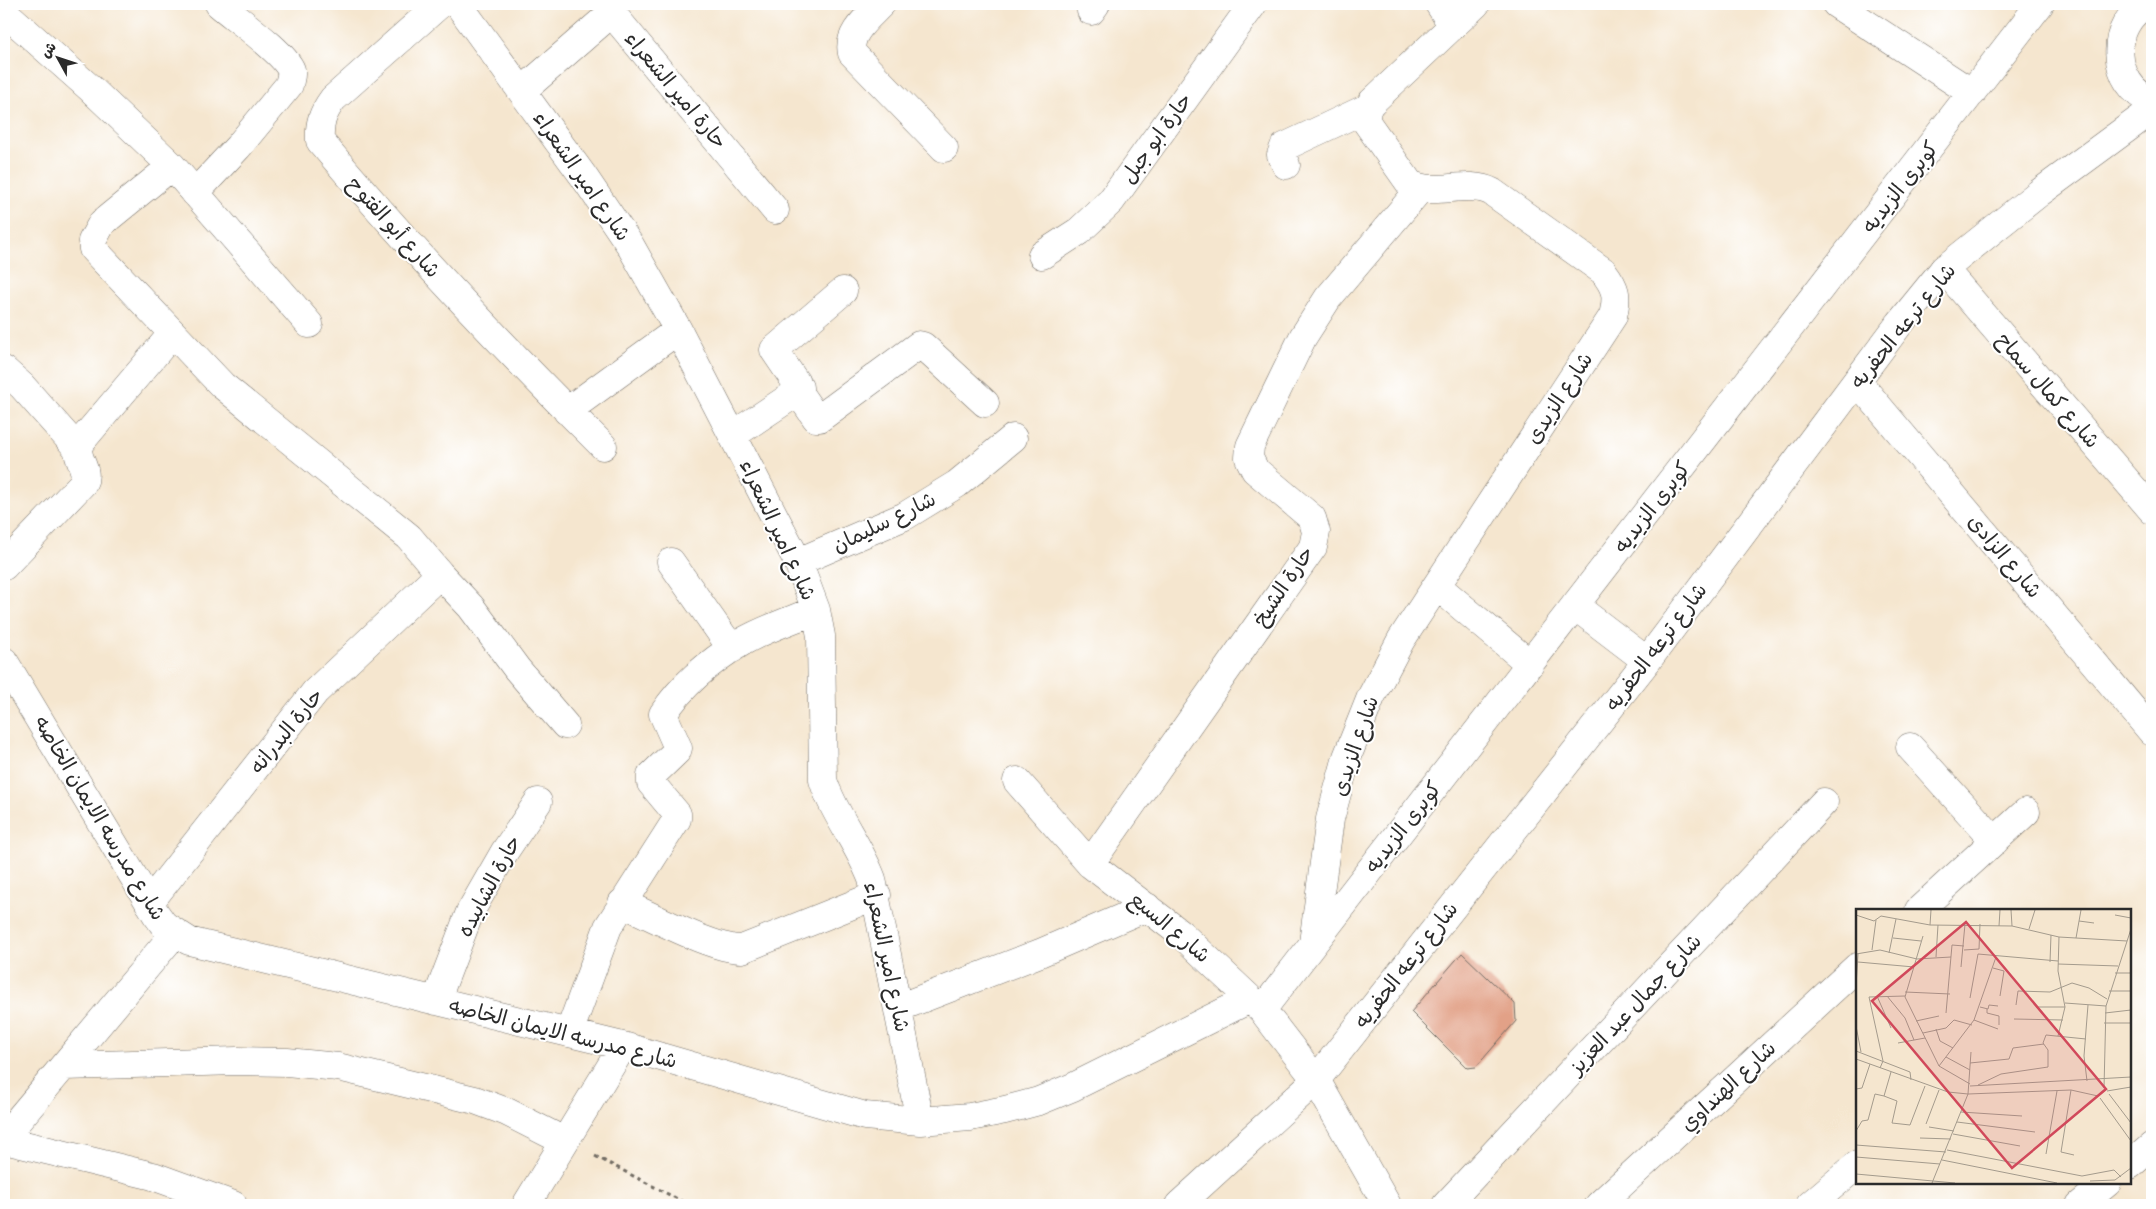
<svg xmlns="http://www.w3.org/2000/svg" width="2156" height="1209" font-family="Caveat,'Playpen Sans Arabic',sans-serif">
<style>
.building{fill:#e2a187}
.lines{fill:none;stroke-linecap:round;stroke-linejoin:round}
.minor-casing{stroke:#726c64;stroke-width:29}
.tertiary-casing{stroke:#726c64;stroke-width:29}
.path{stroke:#726c64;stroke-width:3;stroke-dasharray:4 4;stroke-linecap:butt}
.minor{stroke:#fff;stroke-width:28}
.tertiary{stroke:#fff;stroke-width:28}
.labels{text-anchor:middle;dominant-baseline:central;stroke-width:4;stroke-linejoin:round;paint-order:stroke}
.street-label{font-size:21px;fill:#2b2b2b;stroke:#fff}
.inset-road{fill:none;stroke:#a49b8d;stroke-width:1}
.view{fill:#d1495b;fill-opacity:0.15;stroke:#d1495b;stroke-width:2.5}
.inset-edge{fill:none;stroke:#2b2b2b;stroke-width:2.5}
</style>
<rect width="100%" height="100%" fill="#fff"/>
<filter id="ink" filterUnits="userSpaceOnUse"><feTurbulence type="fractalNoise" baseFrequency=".02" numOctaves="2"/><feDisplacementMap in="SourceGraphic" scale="10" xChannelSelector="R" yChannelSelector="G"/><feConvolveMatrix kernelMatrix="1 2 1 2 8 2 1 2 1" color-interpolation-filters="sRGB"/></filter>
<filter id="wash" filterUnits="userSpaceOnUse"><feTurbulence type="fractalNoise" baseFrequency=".0096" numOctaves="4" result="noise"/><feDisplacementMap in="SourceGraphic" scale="20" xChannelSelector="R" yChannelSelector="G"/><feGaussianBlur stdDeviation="1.12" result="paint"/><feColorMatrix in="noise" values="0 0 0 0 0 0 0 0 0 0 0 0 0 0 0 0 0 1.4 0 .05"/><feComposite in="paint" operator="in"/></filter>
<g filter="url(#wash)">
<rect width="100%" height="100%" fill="#f5e6cf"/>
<g id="blocks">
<path class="building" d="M1462 953 1515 1004 1516 1021 1476 1067 1467 1068 1411 1012Z"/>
</g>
</g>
<g filter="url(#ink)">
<use href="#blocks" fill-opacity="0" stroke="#726c64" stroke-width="1"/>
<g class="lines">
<g class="minor-casing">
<path id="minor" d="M440 4 333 99C322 114 319 124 320 141 410 248 504 348 603 446
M458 4 584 177 630 245 678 330 798 562 816 610 821 636 823 780C834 815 859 844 872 879L920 1121
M881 4C869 17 847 33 852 53L944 148
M1439 4 1453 26
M1836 4 1972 93
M1091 11 1096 4
M11 18 91 89 172 166 309 324
M522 91 607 17H615L775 210
M1286 165 1281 155 1284 147 1367 108
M172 166 102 223 92 241 93 249 222 385 409 537 440 574 471 607 517 669 565 725
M195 193 238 147 289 85C290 80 292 75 291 70 284 52 235 18 219 4
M1042 255 1079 231 1111 201 1253 4
M1944 269 2152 510
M4 370 22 386 77 448
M1857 381 2152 732
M798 392 816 418H820L919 345 923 346 985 403
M567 411 678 330
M733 435 799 391V387L774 350 843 291
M671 562 732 649
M798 562 905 516 957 484 1013 438
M4 566 83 483C90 469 74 458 79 444L172 334
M1437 586 1530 664
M4 661 156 914 164 925 189 941 623 1046 865 1116 920 1121 970 1117 1005 1110 1039 1101 1073 1087 1250 999
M1910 747 1995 841
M1017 781 1090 864 1180 933 1262 1010 1316 1080 1387 1205
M1090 864 1313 547 1316 532 1312 518 1255 470 1249 458 1250 446 1303 337 1328 298 1420 189
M149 903 315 692 440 574
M622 903C652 916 712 949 742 949L877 895
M1919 910 2026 812
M1313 943 1330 819 1347 757 1371 697 1401 640 1613 316C1618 295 1616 288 1603 271L1492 192C1466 179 1436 197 1410 184L1367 123C1365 114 1366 109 1372 102L1476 4
M436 1001 470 912 505 851 538 802
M898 1008 1040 953 1147 907
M1262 1010 2040 4
M569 1033 608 927 677 819V814L651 783V776L677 751 678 748 663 714C682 685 712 660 742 642 764 629 792 620 816 610
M64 1066 237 1061 287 1062 338 1067 475 1100 507 1112 564 1141
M4 1137 175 933
M4 1140 153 1176 233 1205
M2130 1165 2152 1146
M526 1205 623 1046
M1446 1205 1824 802
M1599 1205 1857 967
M1810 1205 1857 1165
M2080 1205 2107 1183"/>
</g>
<g class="tertiary-casing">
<path id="tertiary" d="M2149 4C2107 22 2111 86 2152 101
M1575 606 1647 661
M1179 1205 1316 1080 1647 661 1900 323 1944 269 2039 193 2152 110"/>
</g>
<path class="path" d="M595 1156 689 1205"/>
<use href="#minor" class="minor"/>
<use href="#tertiary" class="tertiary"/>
</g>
</g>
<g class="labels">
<g class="street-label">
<text transform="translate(676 90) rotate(50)">حارة امير الشعراء</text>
<text transform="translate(1156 138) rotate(-54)">حارة ابو جبل</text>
<text transform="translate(582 176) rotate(55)">شارع امير الشعراء</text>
<text transform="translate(1900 187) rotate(-52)">كوبرى الزيديه</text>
<text transform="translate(394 227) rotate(48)">شارع أبو الفتوح</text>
<text transform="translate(1903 326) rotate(-51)">شارع ترعه الحفريه</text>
<text transform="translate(2048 390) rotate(49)">شارع كمال سماح</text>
<text transform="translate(1559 398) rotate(-57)">شارع الزيدى</text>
<text transform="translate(1652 507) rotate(-52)">كوبرى الزيديه</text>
<text transform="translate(884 522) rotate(-26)">شارع سليمان</text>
<text transform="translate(778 530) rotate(65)">شارع امير الشعراء</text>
<text transform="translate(2005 556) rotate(50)">شارع الزادى</text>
<text transform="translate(1283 586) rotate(-56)">حارة الشيخ</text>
<text transform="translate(1656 647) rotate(-53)">شارع ترعه الحفريه</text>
<text transform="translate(286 731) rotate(-51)">حارة البدرانه</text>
<text transform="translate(1355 746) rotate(-71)">شارع الزيدى</text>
<text transform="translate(100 818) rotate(59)">شارع مدرسه الايمان الخاصه</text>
<text transform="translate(1403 827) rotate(-52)">كوبرى الزيديه</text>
<text transform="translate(489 886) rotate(-62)">حارة الشابيده</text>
<text transform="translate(1170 927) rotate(40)">شارع السبع</text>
<text transform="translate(887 957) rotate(78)">شارع امير الشعراء</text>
<text transform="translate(1406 965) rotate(-52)">شارع ترعه الحفريه</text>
<text transform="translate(1635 1004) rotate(-47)">شارع جمال عبد العزيز</text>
<text transform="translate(563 1033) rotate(14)">شارع مدرسه الايمان الخاصه</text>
<text transform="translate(1728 1086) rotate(-43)">شارع الهنداوي</text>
</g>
</g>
<g transform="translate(1856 909)">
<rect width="275" height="275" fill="#f5e6cf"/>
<path class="inset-road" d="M155 1 156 17M0 6 18 12 25 7 74 16 156 17 203 28 271 32M259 6 275 9M223 12 238 14M74 16 75 1M143 17 144 1M173 20 179 1M67 27 49 88 83 157 114 175M37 29 65 32M220 29 225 1M16 41 20 11M108 41 123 40 124 15M33 44 40 10M0 45 24 41 61 50 95 48M80 48 82 16M2 53 58 58M194 53 195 26M202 55 262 57M105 58 109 15M137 59 148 62 144 87M259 64H275M0 77 2 45M253 82H275M49 83 94 85M21 87 35 119M31 87 49 109 58 131M114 89 122 45 202 52M209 94 250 97M160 96 162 82 194 83 216 74 233 79 251 90M124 98 132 100 133 96 142 97M180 98H209M131 100V104L143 107V116M90 104 96 36 108 37M249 104 275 101M158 110 207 111M118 111 142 120M60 112 83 107M248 114H275M0 117 5 143M80 120 84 132 97 139M67 124 90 119 98 111 116 116M202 127 209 98 202 62 203 28M42 134 69 129M0 142 54 163 55 171M90 148 114 161M0 150 92 183 112 185 215 181 242 187M114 154 153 150 157 139 188 135M83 157 118 111 140 48M24 159 27 152 13 88 49 87M231 172 228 147 232 96M122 176 145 165 192 158V141L187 134 190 126 230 130M114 177 275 168M248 179 250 97 275 20M0 180 6 179 14 155M215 181 205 243 218 246M251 182 275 178M253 185 275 214M28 187 41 192 36 214 54 216 69 177M244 189 275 232M105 203 166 207M101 213 179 223M70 215 83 181M73 218 98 222M0 222 6 212 12 211 19 185 28 187 35 163M97 225 164 237M64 229 95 230M0 236 90 243M91 241 226 267 258 261 265 268M190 245 201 182M0 248 84 255M86 251 201 274M0 265 99 274M234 272 259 271 275 259M76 274 112 185 115 143"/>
<path class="view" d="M110 13 250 180 156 259 16 92Z"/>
<rect width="275" height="275" class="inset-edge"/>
</g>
<rect width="2156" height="1209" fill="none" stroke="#fff" stroke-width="20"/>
<g transform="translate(58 58) rotate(310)" stroke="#ffffff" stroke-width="4" paint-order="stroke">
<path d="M0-4L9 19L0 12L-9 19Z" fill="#2b2b2b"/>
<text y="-8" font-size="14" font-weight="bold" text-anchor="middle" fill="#2b2b2b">ش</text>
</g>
</svg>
